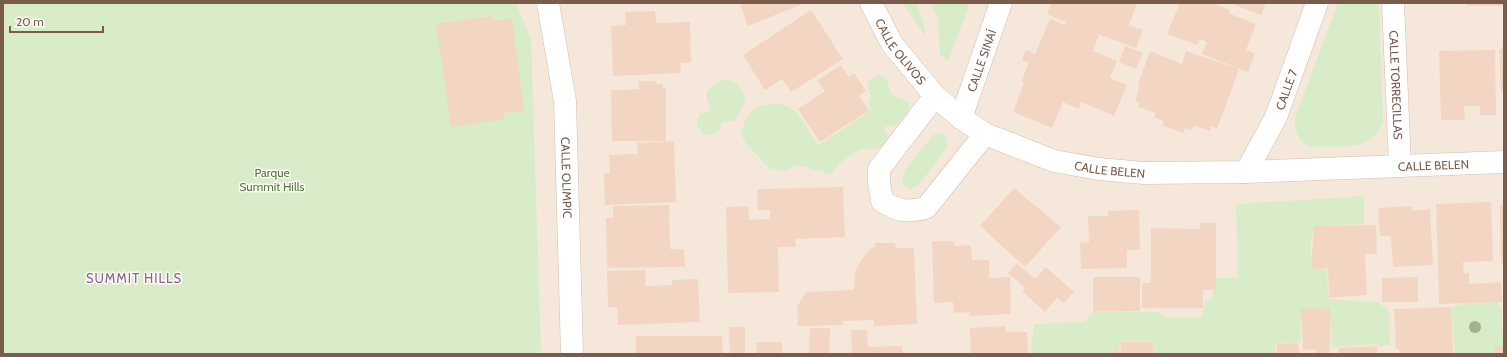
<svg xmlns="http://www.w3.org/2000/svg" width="1507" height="357" font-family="Cabin,sans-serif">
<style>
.residential{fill:#f5e8da}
.green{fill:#d8ecc9}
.building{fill:#f3d5c3}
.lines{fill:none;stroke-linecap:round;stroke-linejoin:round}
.minor-casing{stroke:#d1beb0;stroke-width:23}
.minor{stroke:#fff;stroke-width:22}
.tree{fill:#a0b28e}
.labels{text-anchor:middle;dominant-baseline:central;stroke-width:3;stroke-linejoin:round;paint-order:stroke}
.street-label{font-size:12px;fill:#7a5c4d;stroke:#fffaf3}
.park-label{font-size:12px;fill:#537a41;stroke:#fffaf3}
.neighbourhood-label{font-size:13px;letter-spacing:1px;fill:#846695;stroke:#fffaf3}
</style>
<rect width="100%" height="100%" fill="#fdf6ec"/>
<path class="residential" d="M3 3H1504V354H3Z"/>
<path class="green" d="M3 3H516L531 39 541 354H3Z
M903 3H916L924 23 925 36Z
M970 3 948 61 940 55 938 19 932 4Z
M1338 3H1379L1383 122C1373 153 1336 146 1310 147 1298 142 1294 130 1295 118Z
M879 75 886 77C892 99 890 93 909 103V114L896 125 884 127 889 140C882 150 873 150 861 148L841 162 830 174 799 165 782 171 769 168 747 145 740 133C743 127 746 117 752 111 763 102 785 101 796 112 806 121 808 136 819 145L871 110 868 101 871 97 867 81Z
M727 79C737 81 742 91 746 99 743 108 738 111 736 120L721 123V130L714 134 704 135 698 127 697 120 700 113H708L711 108 707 100V91L717 82Z
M941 133 948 139 946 149 918 186 910 189 904 185 902 180 905 170 933 135Z
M1364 196V224L1330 225 1326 228 1315 229C1309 238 1310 257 1312 268L1327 269 1328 299 1377 302 1389 310 1390 345 1380 346 1376 344 1332 347 1330 319 1308 320 1300 323 1301 342 1276 343V354H1154L1152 341H1120V350H1112V354H1031L1034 324 1085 322 1094 311 1159 312 1164 317H1203L1204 301 1212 300 1214 278H1238L1236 204Z
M1498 302 1502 310V332L1504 335V345L1495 346V354H1455L1451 307 1467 303Z"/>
<path class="building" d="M746 3H805L748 26 740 5Z
M1051 3H1137L1129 25 1143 30 1136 48 1071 24 1099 35 1093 51 1117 61 1110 78 1127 85 1114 116 1081 102 1079 109 1063 102 1052 128 1013 112 1024 83 1021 82 1029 63 1022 60 1026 50 1035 54 1050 19 1065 25 1066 22 1047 14Z
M1173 3H1213L1230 10 1228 13 1256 24 1246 50 1255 54 1248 72 1202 54 1207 42 1200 39 1197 45 1167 34 1179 5Z
M1230 3H1266L1261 15Z
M1466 3H1504V6H1466Z
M811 10 843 59 791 92 782 79 765 90 743 55Z
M655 11 656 23 690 22 691 63H680L681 73 613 76 611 26 626 25 625 12Z
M492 16 493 21 512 18 524 111 504 113 505 119 451 127 436 24Z
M1125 46 1143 53 1136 69 1119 62Z
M1502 46H1504V91H1501L1499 49H1502Z
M1495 50 1496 115H1480V106H1464L1465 120H1441L1439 51Z
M1150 51 1182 64 1186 51 1239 69 1217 129 1212 126 1210 131 1194 125 1192 130 1185 128 1183 133 1162 125 1164 121 1154 117 1156 113 1138 107 1140 102 1135 101 1140 85H1138Z
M841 65 849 77 854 73 866 91 859 96 869 110 820 142 798 109 825 91 817 81Z
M638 81H656V84H663V88H666V141H612L611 90 639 89Z
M674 141 676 202 605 205 604 173H610L609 155 638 154 637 143Z
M843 187 845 237 795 239 796 247H778L779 292 728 293 726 207 748 206 749 220 770 219V210H758L757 189Z
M1014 188 1061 227 1025 267 980 226Z
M1491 202 1493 261 1463 262 1464 273H1469V284L1501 282 1502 302 1439 304 1436 204Z
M669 205 670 249H684L685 267 607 268 606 218H613V206Z
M1500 205H1504V263H1501Z
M1412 206V211L1430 209 1433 265 1393 267 1391 236H1380L1378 208Z
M1139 210 1140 250H1127V268L1081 269 1080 243 1089 242 1088 216H1108V211Z
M1200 223H1216V290H1203V308H1142V283H1150L1151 273V228L1200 229Z
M1376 225 1377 254H1365L1367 295 1329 298 1328 268 1311 269 1314 226Z
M932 241H954L955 246 971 245 972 260H989V278L1010 277 1011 314 970 316V312L954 313 953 302 934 303Z
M875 243H895L896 248H914L917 324 874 326V320L843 321V325L798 326 797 307 806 292 854 290 855 272 862 259 872 247 875 248Z
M1017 263 1035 279 1046 267 1074 292 1064 303 1057 298 1045 312 1022 291 1025 288 1008 273Z
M645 270 646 286 672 285V280L698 279 700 322 618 325 617 307H608L607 271Z
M1093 277H1140V311H1093Z
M1418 277V302H1382V278Z
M1451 307 1453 354H1400L1399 349H1396L1394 309Z
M1330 308V354H1316L1315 349 1303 350 1301 309Z
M1005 326 1006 332H1027L1028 354H971L970 328Z
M729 327H745V354H730Z
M810 328H830L829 354H809Z
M851 330H867L868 347 902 346 903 354H852Z
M636 336H722L723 354H636Z
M756 342H782V354H757Z
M1120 342H1152L1154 354H1113V350L1121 351Z
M1298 343 1299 354H1277V344Z
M1504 345V354H1495V346Z
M1377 346 1378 354H1339V348Z"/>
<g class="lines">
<g class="minor-casing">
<g id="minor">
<path id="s1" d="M548 3 565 101 572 354"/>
<path id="s2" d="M871 3 892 44 935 96 961 118 985 134 1054 161 1099 169 1144 173 1246 172 1504 162"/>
<path id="s3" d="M1393 3 1400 166"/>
<path d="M935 96 879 169V182L882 201C900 212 906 212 926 208L985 134"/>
<path id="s4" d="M961 118 1001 3"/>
<path id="s5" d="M1246 172 1276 117 1317 3"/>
</g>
</g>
<use href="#minor" class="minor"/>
</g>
<circle class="tree" cx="1475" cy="327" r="6"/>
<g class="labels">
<g class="street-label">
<text stroke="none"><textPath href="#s2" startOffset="57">CALLE OLIVOS</textPath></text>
<text stroke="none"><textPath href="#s4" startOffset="61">CALLE SINAÍ</textPath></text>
<text stroke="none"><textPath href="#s3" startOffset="82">CALLE TORRECILLAS</textPath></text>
<text stroke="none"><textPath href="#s5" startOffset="92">CALLE 7</textPath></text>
<text stroke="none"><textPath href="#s2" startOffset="631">CALLE BELEN</textPath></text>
<text stroke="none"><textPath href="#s2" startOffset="307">CALLE BELEN</textPath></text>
<text stroke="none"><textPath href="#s1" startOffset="176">CALLE OLIMPIC</textPath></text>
</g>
<g class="park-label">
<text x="272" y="172">Parque<tspan x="272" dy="14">Summit Hills</tspan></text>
</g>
<g class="neighbourhood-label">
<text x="134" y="278">SUMMIT HILLS</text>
</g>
</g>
<rect width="1507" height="357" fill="none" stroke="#7a5c4d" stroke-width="8"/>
<path d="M10 26v6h93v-6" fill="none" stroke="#7a5c4d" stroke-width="2"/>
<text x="16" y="26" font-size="12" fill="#7a5c4d" stroke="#fffaf3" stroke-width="3" paint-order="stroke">20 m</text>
</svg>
